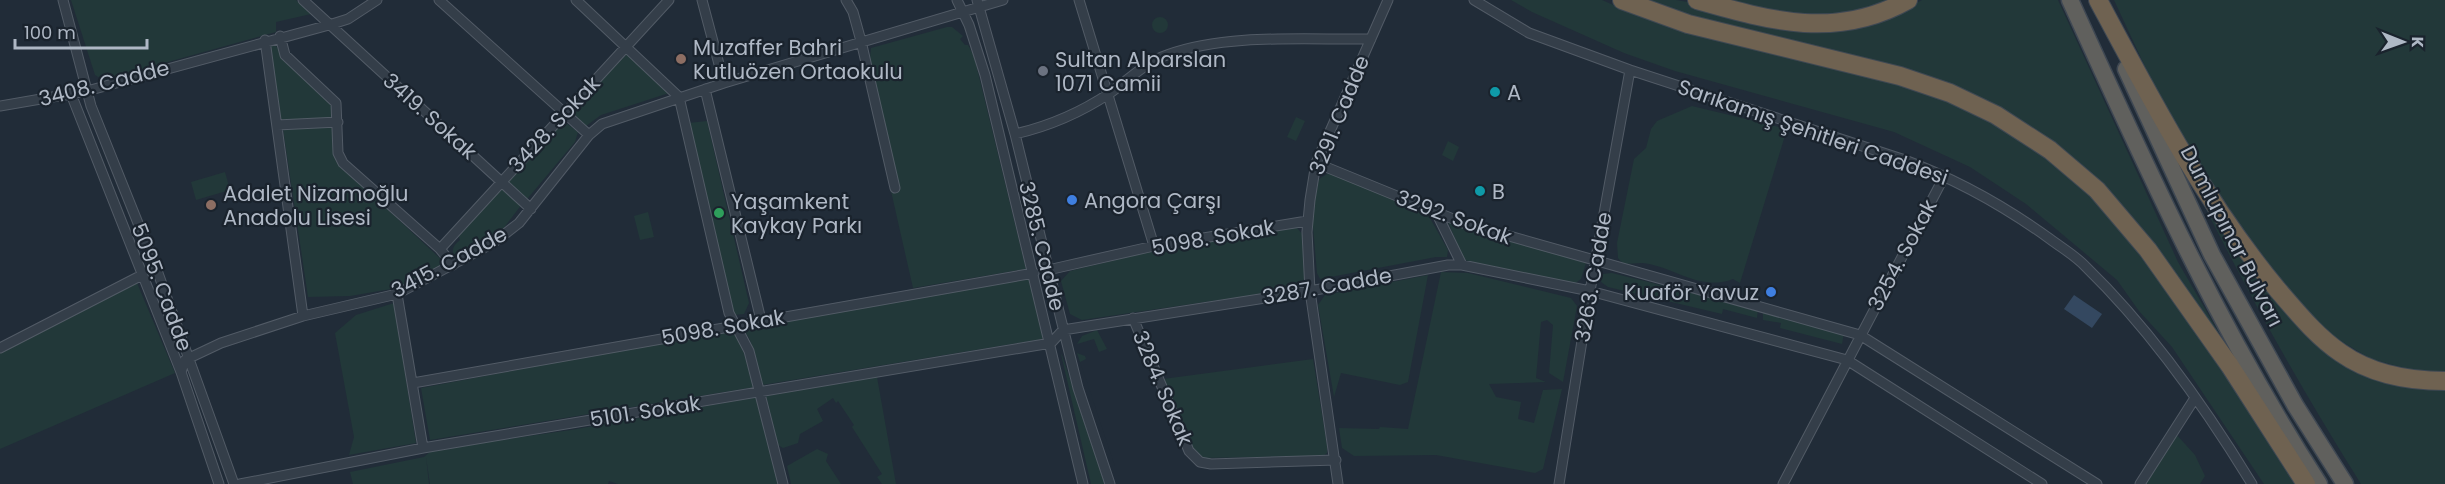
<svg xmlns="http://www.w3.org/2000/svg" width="2445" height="484" font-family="Poppins,sans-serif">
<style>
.green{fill:#223839}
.water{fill:#344860}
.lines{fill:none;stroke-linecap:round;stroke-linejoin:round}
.minor-casing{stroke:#525b66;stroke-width:11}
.trunk-casing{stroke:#3f4853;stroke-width:19}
.motorway-casing{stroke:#3f4853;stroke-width:20}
.minor{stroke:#343e49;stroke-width:9}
.trunk{stroke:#60605d;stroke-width:16}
.motorway{stroke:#6f6251;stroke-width:18}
.education-dot{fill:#8d6e63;stroke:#1a232d;stroke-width:2}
.worship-dot{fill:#6b7280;stroke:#1a232d;stroke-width:2}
.culture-dot{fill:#0f9aa8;stroke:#1a232d;stroke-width:2}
.shop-dot{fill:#3f7fe0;stroke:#1a232d;stroke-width:2}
.leisure-dot{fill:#2e9e5b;stroke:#1a232d;stroke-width:2}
.labels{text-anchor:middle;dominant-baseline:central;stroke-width:4.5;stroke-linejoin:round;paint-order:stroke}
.poi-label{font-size:21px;fill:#afb8c5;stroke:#1a232d;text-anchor:start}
.street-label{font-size:21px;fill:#afb8c5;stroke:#1a232d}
</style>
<rect width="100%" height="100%" fill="#212c38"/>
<path class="green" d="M71 0H296L311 14 276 22V32L103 80 95 75Z
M1511 0H1602L1627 11C1693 29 1759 46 1825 64 1874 77 1925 88 1971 111 2125 186 2209 346 2298 484H2264L2172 347 2139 311 2117 280 2026 204 1970 167 1894 132 1675 71 1624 53 1532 12Z
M1644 0H1676L1847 29 1864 27 1893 16 1922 0H2058L2178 262 2219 333 2218 337 2131 216 2093 176 2033 129Z
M1728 0H1891C1828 26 1791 14 1728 0Z
M2114 0H2445V371H2416L2371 359 2329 334 2304 309 2235 224 2168 116Z
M1152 25a8 8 0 1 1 16 0a8 8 0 1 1-16 0Z
M947 27H952L963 36 960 39 965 45H968L974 56 1026 269 913 288 891 191 900 190 870 58 871 48Z
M273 43 332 105 335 118 281 120 269 45Z
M628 53 669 93 601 115 586 126 571 111Z
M1692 106 1787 129 1740 283 1733 279C1699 292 1674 266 1642 263 1635 263 1629 264 1623 264L1618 258 1617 243 1634 159 1646 148 1651 129 1657 121Z
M1296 117 1305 121 1296 141 1287 137Z
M562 120 578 132 575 142 528 198 524 199 522 204 500 233 455 258C451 249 453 246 460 240L458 233Z
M707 121 749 303 744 314 734 315 688 123Z
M335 126 342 167 446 264 397 288 350 296 308 297 283 129Z
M1448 141 1459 147 1453 161 1442 155Z
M225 172 230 190 196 200 191 182Z
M1329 173 1426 211 1448 250 1447 257H1436L1320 279 1317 273 1312 215 1319 179Z
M2193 183 2262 284 2293 322 2317 344 2445 388V484H2361C2300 387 2244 287 2193 183Z
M648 212 654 237 640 240 634 216Z
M1448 222 1586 263 1581 279 1574 284 1464 260Z
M1285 227 1297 228 1304 236V279L1300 285 1253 295 1082 320 1070 314 1061 281 1070 271 1157 250Z
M1441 272 1468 273 1571 298 1577 306 1563 382 1549 373 1553 325 1547 320 1541 322 1536 378 1546 382 1489 384 1496 397 1521 402 1518 419 1534 423 1543 390 1562 389 1543 469 1535 473 1436 455 1354 456 1342 448 1339 428 1379 429 1380 427 1408 429Z
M1612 273 1758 309 1757 318 1723 309 1722 314 1608 287 1601 282 1603 274Z
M1428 275 1408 382 1400 385 1341 373 1334 397 1318 305 1325 295Z
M1029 279 1043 339 762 385 750 340 743 328Z
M137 283 175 373 0 449V353Z
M394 303 416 443 349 455 354 437 335 333 356 315Z
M1763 312 1844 333 1842 344 1780 328 1781 323 1763 320Z
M733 329 740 341 755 387 430 440 421 388Z
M1097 330 1107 349 1099 352 1094 339 1077 344 1082 336Z
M1077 353 1085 356 1086 359 1080 362 1121 484Z
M1061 354 1062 355 1105 484H1091Z
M1313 359 1327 445V453L1323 456 1201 458 1194 452 1163 379Z
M877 377 896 484H882L877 477 882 474 852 427 854 425 838 401 836 403 833 398 817 409 823 421 800 434 798 443 783 448 778 445 766 396Z
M757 397 779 484H618L609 481 608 484H430L426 457 429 484H353L350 472 424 457 432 450 571 430Z
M2176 434 2195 455 2205 476 2200 484H2144Z
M817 449 828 454 826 461 841 484H791L787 466Z"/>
<path class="water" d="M2074 295 2102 314 2092 328 2064 309Z"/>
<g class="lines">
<g class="minor-casing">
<path id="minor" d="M63 0 91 106 158 273 234 484
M303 0 531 209
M439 0 589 135
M576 0 679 97 729 313 749 351 783 484
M702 0 724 83
M846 0 853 12 861 41 895 188
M957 0 969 25 985 75 1083 484
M977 0 1015 134 1078 388 1110 484
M1079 0 1154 246
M1474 0 1529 33 1630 70 1902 159C1956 179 2003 205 2050 239 2062 248 2076 256 2086 267 2151 330 2205 407 2252 484
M280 36 285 55 336 103 338 153 343 163 440 249 453 265
M265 40 303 316
M705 89 761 320
M71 94 181 372 219 484
M0 106 87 91 329 25 348 19 377 0
M277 125 338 122
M1015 134C1050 126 1080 113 1110 93 1128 80 1146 62 1167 55 1226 33 1308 40 1371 39
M1316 163 1463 223 1860 335 2097 484
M1437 214 1462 265
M440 249 669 0
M1048 270 1154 246 1307 221
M397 294 423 448
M1133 318 1189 451 1200 462 1211 464 1336 460
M0 348 142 275
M181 372 185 360 221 343 303 316 397 294 493 243 519 223 589 135 602 124 724 83 1003 0
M413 383 1034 273
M240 484 423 448 1051 343 1063 330 1310 291 1448 265H1462L1590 291 1847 360 2042 484
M1338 484 1310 291 1307 232 1310 200 1316 163 1388 0
M1559 484 1590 291 1630 70
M1783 484 1945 175
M2140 484 2195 398"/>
</g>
<g class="trunk-casing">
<path id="trunk" d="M2070 0C2145 165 2220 331 2319 484
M2126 69 2212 255 2295 405 2345 484"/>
</g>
<g class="motorway-casing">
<path id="motorway" d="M1622 0 1688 24 1900 76 1950 93 1996 115 2050 150 2097 190 2148 250 2230 366 2306 484
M1697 0C1771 21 1837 40 1908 0
M2098 0C2152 101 2204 201 2277 289 2297 312 2316 336 2341 353 2371 374 2409 381 2445 381"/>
</g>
<use href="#minor" class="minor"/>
<use href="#trunk" class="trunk"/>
<use href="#motorway" class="motorway"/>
</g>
<g class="education-dot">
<circle cx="681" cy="59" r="6"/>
<circle cx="211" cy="205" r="6"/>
</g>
<circle class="worship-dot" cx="1043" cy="71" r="6"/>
<g class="culture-dot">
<circle cx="1495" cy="92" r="6"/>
<circle cx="1480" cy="191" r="6"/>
</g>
<g class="shop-dot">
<circle cx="1072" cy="200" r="6"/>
<circle cx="1771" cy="292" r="6"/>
</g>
<circle class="leisure-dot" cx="719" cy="213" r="6"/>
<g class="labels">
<g class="poi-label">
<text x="693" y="47">Muzaffer Bahri<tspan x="693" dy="24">Kutluözen Ortaokulu</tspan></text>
<text x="1055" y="59">Sultan Alparslan<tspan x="1055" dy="24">1071 Camii</tspan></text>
<text x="1507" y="92">A</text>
<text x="1492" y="191">B</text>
<text x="223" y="193">Adalet Nizamoğlu<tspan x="223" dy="24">Anadolu Lisesi</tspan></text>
<text x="1084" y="200">Angora Çarşı</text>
<text x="731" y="201">Yaşamkent<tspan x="731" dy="24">Kaykay Parkı</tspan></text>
<text x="1759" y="292" text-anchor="end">Kuaför Yavuz</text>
</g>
<g class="street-label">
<text transform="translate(104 83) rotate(-14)">3408. Cadde</text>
<text transform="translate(1339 115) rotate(-68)">3291. Cadde</text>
<text transform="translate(430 116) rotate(42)">3419. Sokak</text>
<text transform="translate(554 124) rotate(-47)">3428. Sokak</text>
<text transform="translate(1813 132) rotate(19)">Sarıkamış Şehitleri Caddesi</text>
<text transform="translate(1454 217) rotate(20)">3292. Sokak</text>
<text transform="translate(2232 236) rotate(63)">Dumlupınar Bulvarı</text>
<text transform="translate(1213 237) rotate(-10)">5098. Sokak</text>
<text transform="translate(1042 246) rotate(76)">3285. Cadde</text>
<text transform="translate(1902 255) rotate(-62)">3254. Sokak</text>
<text transform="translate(449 262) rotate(-28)">3415. Cadde</text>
<text transform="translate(1593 277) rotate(-80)">3263. Cadde</text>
<text transform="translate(1327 286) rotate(-10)">3287. Cadde</text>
<text transform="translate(162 287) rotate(69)">5095. Cadde</text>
<text transform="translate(723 327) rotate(-10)">5098. Sokak</text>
<text transform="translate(1163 388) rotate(67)">3284. Sokak</text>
<text transform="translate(645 411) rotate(-9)">5101. Sokak</text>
</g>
</g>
<g transform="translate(2403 42) rotate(91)" stroke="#1a232d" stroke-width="4.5" paint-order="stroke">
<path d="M0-4.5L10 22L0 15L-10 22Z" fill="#afb8c5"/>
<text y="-9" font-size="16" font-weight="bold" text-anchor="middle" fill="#afb8c5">K</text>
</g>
<path d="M15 39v9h132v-9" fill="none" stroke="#afb8c5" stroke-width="3"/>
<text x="24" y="39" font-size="18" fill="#afb8c5" stroke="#1a232d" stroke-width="4.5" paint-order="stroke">100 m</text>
</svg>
